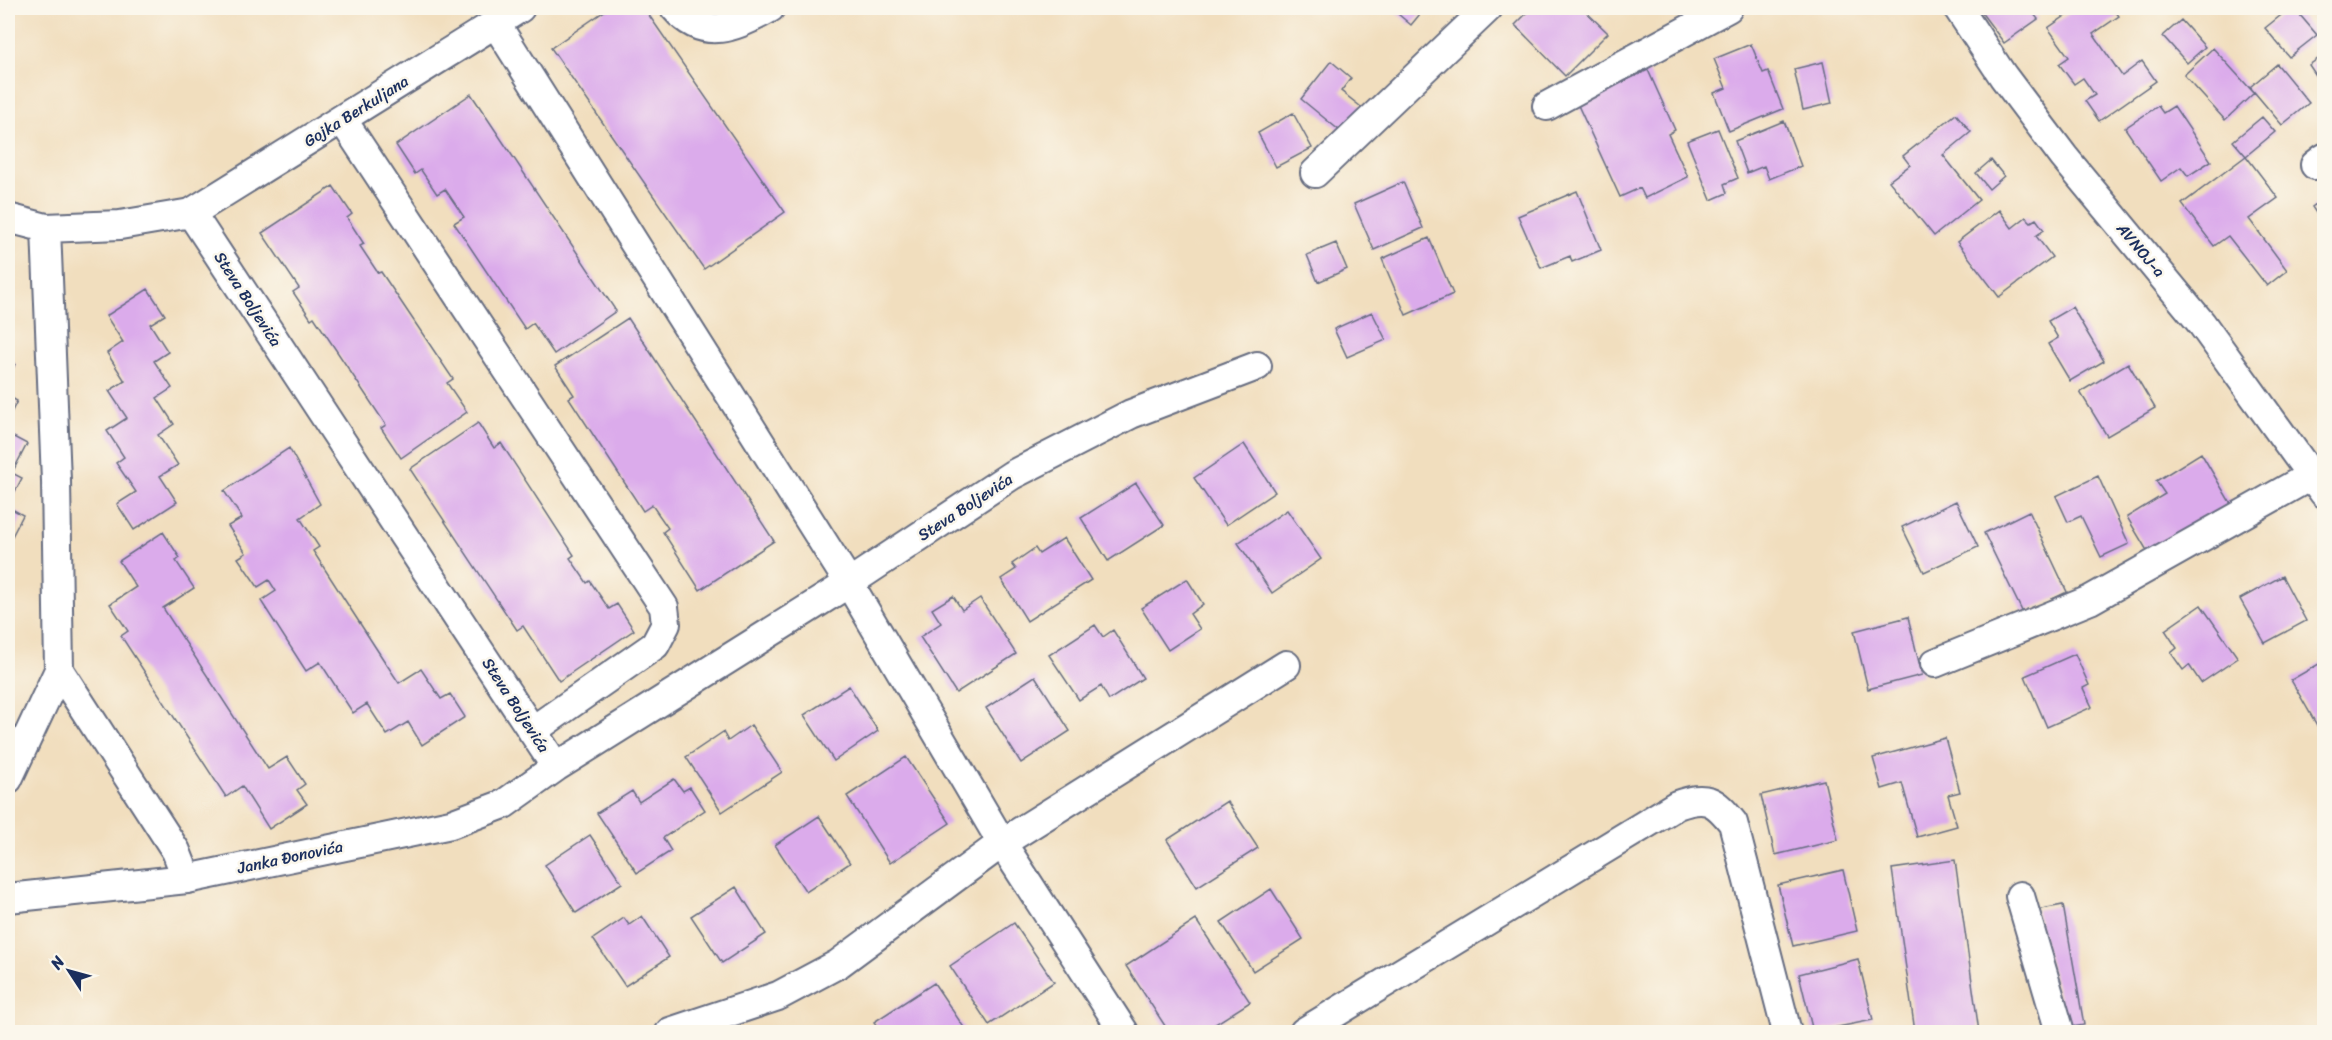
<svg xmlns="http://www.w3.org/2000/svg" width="2332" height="1040" font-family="Sriracha,sans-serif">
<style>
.building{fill:#dbabeb}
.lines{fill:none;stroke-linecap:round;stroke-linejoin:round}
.street-casing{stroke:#666c80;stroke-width:32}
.street{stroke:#fff;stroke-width:28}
.labels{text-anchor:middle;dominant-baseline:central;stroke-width:5;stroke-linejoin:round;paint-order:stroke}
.street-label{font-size:16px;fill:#1b2f5e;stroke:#fbf7ec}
</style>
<rect width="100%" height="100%" fill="#fbf7ec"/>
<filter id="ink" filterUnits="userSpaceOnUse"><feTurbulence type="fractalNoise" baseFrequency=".0167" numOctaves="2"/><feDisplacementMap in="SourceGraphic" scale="12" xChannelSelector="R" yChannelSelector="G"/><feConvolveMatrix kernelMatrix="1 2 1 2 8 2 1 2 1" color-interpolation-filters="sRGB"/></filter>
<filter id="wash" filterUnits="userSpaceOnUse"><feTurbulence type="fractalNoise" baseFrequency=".008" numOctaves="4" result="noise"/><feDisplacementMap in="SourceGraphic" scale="24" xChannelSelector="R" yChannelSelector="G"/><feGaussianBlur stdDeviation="1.35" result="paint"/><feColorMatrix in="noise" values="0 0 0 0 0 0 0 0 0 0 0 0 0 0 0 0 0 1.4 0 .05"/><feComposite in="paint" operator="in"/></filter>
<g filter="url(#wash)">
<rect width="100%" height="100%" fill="#f1debe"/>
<g id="blocks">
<path class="building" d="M609 8H644L785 212 704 269 551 48Z
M1391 8H1425L1411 25Z
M1532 8H1582L1608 33 1565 76 1515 25Z
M1978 8H2029L2038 19 2004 43Z
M2077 8H2113L2119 16 2093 34 2122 76 2142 61 2156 81 2099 121 2085 101 2095 95 2083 78 2074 84 2059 64 2069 57 2048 28Z
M2290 8H2294L2317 35 2289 57 2265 28Z
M2181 20 2205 47 2187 63 2163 36Z
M1751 44 1763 73 1768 71 1783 109 1729 131 1714 93 1726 88 1714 59Z
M2213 48 2254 93 2225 120 2184 75Z
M2324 55V87L2309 65Z
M1331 61 1351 78 1341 91 1365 110 1345 135 1301 99Z
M1823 62 1832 103 1803 110 1794 69Z
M2277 64 2309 103 2282 125 2250 87Z
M1648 70 1675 130 1668 134 1688 177 1645 198 1640 188 1620 197 1577 103Z
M471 94 616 311 554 354 533 323 525 329 454 223 464 217 445 189 437 194 421 170 415 174 396 145Z
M2158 106 2163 113 2174 106 2211 161 2188 176 2181 167 2161 181 2125 128Z
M1293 113 1312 148 1276 167 1258 133Z
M1956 114 1971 132 1943 155 1979 200 1934 236 1889 181 1910 165 1903 156Z
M2262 117 2275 132 2246 156 2233 141Z
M1784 121 1801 166 1769 179 1764 166 1747 173 1735 141Z
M1718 129 1738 178 1724 184 1727 193 1711 200 1687 141Z
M2246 156 2278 198 2249 219 2287 270 2267 286 2228 236 2214 246 2182 204Z
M1991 160 2004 176 1989 189 1976 173Z
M1403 182 1423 228 1374 250 1354 204Z
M333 186 352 214 347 218 364 244 360 246 378 273 381 272 453 379 447 383 467 412 401 458 381 428 386 425 314 317 311 319 293 292 299 288 262 233Z
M1577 191 1601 250 1572 262 1570 256 1541 268 1518 216Z
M2324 198V225L2312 207Z
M1999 210 2012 228 2026 217 2031 222 2036 219 2044 230 2036 236 2052 257 1999 297 1957 242Z
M1429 238 1453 294 1406 315 1382 259Z
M1336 243 1347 269 1318 282 1307 255Z
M148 289 165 315 150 324 168 352 154 361 172 388 157 398 174 424 158 435 178 465 160 476 177 502 134 530 117 504 136 492 116 463 124 457 107 431 127 418 109 391 125 381 107 353 123 342 106 316Z
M2072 307 2104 361 2070 381 2048 344 2058 338 2048 321Z
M1372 312 1386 340 1347 357 1334 329Z
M628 318 774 541 700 590 663 532 668 528 652 505 643 511 569 398 574 395 555 366Z
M8 360 15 364 8 380Z
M2128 363 2155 408 2107 436 2080 392Z
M8 396 17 401 8 419Z
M478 423 494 448 501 443 574 555 570 558 587 583 590 581 609 609 617 604 634 630 559 681 523 626 517 630 410 469Z
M8 434 27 444 12 473 22 478 8 505Z
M1244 444 1275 492 1226 525 1194 478Z
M289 448 320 504 300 518 319 547 313 551 383 659 399 683 421 669 441 699 450 694 465 717 422 745 408 722 387 735 367 704 353 713 320 662 306 671 261 601 276 591 269 580 258 587 238 558 246 553 228 526 242 518 224 491Z
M2201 453 2234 509 2152 559 2127 517 2165 494 2156 481Z
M2098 476 2129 544 2101 557 2081 516 2068 522 2056 496Z
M1136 483 1164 525 1108 561 1081 518Z
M1956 501 1978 547 1924 572 1902 527Z
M8 507 23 515 8 544Z
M1287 510 1321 559 1272 593 1238 543Z
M2029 511 2067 592 2023 613 1984 533Z
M163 532 180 558 176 561 194 588 163 608 268 769 287 757 305 784 297 790 307 804 269 829 242 786 226 797 121 636 128 631 110 604 136 587 119 561Z
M1064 538 1091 580 1027 621 1001 579 1016 569 1012 564 1035 548 1039 554Z
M2282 576 2306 621 2265 643 2240 599Z
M1187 579 1203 604 1190 614 1200 629 1168 650 1141 608Z
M953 596 962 610 980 598 1016 654 956 693 920 637 941 623 932 609Z
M2201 605 2238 658 2201 683 2189 665 2183 670 2171 653 2177 648 2165 630Z
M1908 617 1922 675 1868 689 1854 631Z
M1095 625 1103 637 1113 630 1143 678 1109 700 1101 686 1079 700 1049 655Z
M2075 654 2089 685 2083 688 2092 707 2047 727 2025 676Z
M2324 661V732L2322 734 2291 680Z
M1035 676 1070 731 1021 763 986 708Z
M849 686 878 731 834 761 804 715Z
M751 725 782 772 722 812 686 757 723 732 728 741Z
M1945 738 1960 792 1948 795 1957 826 1917 837 1902 783 1882 789 1873 758Z
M906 757 950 823 890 863 847 796Z
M674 779 683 791 690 787 705 810 663 838 671 851 637 873 597 813 632 791 639 802Z
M1824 780 1838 840 1775 855 1761 795Z
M1227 801 1258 848 1197 887 1167 840Z
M819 816 850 863 806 892 775 845Z
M590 835 622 883 576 913 545 865Z
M1955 860 1979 1032H1915L1892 869Z
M1843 870 1857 931 1793 946 1778 885Z
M736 887 766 934 722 963 691 916Z
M1271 889 1303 939 1253 971 1221 922Z
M2063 905 2084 1025 2067 1028 2036 910Z
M642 916 669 957 625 986 593 939 624 918 629 925Z
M1196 920 1250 1002 1203 1032H1169L1126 966Z
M1014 923 1054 982 989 1025 950 966Z
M1858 959 1873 1020 1813 1032 1799 974Z
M934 983 967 1032H881L874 1022Z"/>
</g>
</g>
<g filter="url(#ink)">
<use href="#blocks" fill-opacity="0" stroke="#666c80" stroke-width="1.5"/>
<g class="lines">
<g class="street-casing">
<path id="street" d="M675 8C704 42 737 27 770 8
M1958 8 2003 76 2064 157 2202 324 2324 493
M496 24 849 583 1002 843 1124 1032
M1547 106 1728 8
M342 119 664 607 666 624 655 645 532 731
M2315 165 2324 158
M1315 173 1488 8
M191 213 556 767
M8 218 46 228 120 225 191 213 520 8
M1935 663 2090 600 2312 475
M59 670 176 851 187 879
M8 779 59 670 56 481 46 228
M2020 896 2060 1032
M8 898 187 879 451 824 504 804 556 767 849 583 1012 475 1131 414 1257 366
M670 1032 778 996 838 964 1002 843 1286 665
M1304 1032 1677 805C1706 795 1714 799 1733 823L1787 1032"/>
</g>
<use href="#street" class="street"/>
</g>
</g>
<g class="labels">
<g class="street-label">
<text transform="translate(356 111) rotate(-32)">Gojka Berkuljana</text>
<text transform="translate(2141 250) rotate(50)">AVNOJ-a</text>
<text transform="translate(248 299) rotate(57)">Steva Boljevića</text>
<text transform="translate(965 507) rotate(-33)">Steva Boljevića</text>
<text transform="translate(516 705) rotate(57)">Steva Boljevića</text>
<text transform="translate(290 857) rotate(-12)">Janka Đonovića</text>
</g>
</g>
<rect width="2332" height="1040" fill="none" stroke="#fbf7ec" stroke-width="30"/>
<g transform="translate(69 971) rotate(306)" stroke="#fbf7ec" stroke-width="4.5" paint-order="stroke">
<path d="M0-4.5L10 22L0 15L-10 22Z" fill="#1b2f5e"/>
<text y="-9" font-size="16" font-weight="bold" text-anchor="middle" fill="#1b2f5e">N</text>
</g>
</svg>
